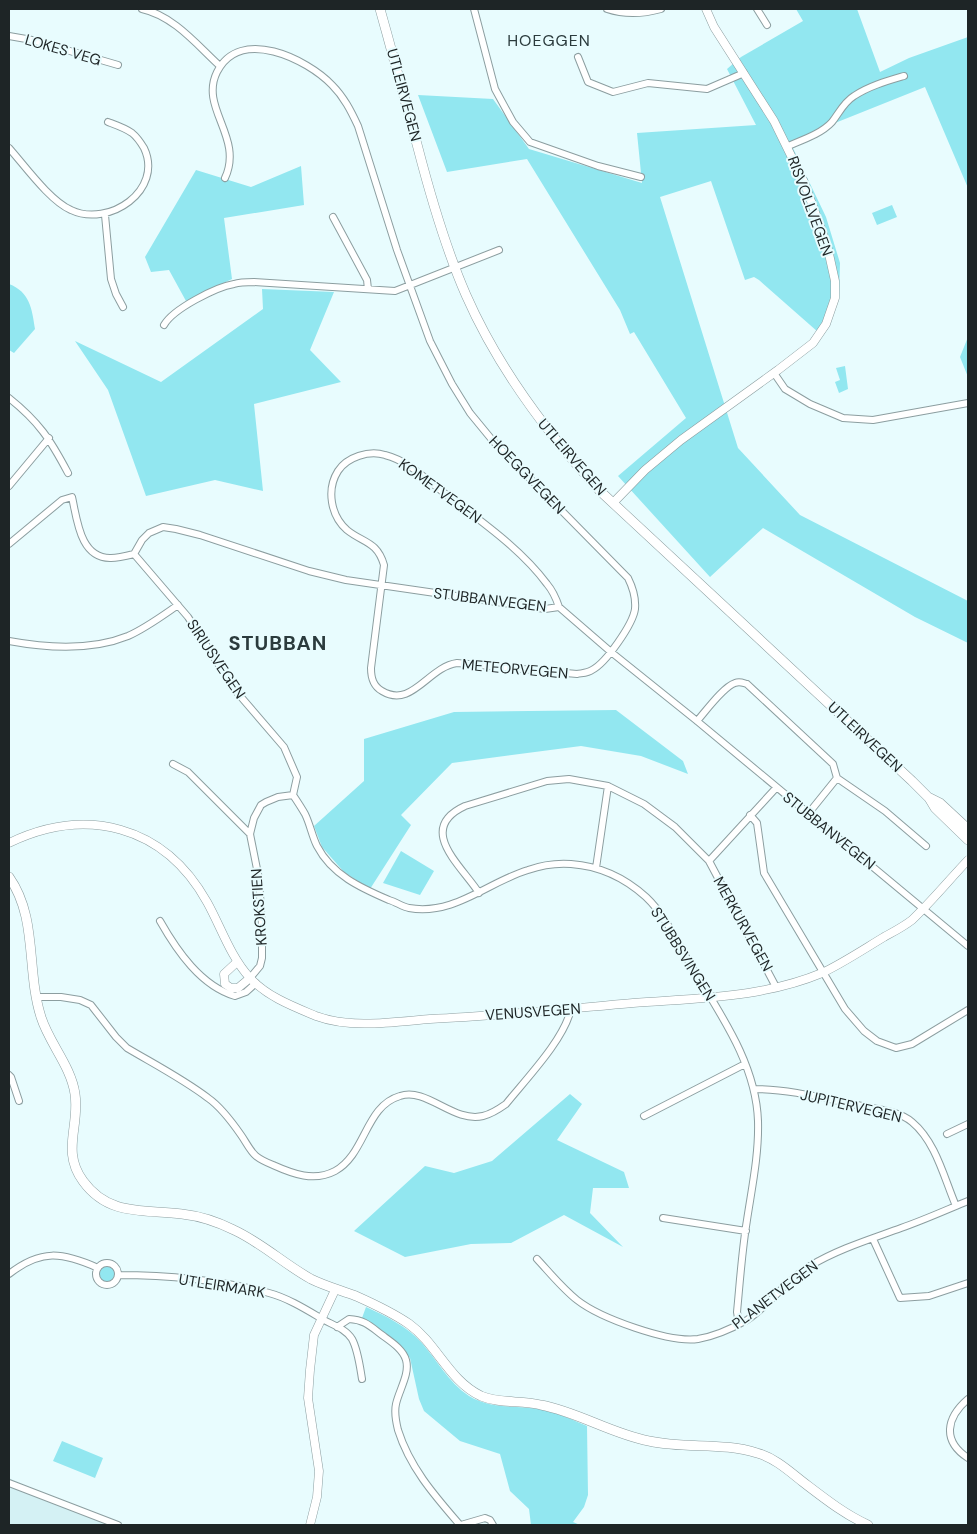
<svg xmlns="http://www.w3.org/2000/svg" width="977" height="1534" font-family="'DM Sans',sans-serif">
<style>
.built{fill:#d4f1f4}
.green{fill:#92e7f0}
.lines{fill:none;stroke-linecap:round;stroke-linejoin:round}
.minor-casing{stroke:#8c9ea0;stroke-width:8}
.tertiary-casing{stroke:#8c9ea0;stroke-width:9}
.secondary-casing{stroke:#8c9ea0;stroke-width:10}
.minor{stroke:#fff;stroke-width:6}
.tertiary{stroke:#fff;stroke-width:8}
.secondary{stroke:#fff;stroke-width:9}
.labels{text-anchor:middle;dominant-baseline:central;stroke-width:4;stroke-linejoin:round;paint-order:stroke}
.street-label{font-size:15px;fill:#1e2526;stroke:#e8fcfe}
.neighbourhood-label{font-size:16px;letter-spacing:1px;fill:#2b3b3d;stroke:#e8fcfe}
.district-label{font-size:20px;font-weight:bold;letter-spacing:1px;fill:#2b3b3d;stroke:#e8fcfe}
</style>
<rect width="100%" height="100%" fill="#e8fcfe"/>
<path class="built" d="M9 1478 115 1525H9Z"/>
<path class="green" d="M796 9H857L880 72 909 58 968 37V188L925 87 830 125 792 146 826 217 840 263 839 298 818 332 759 280 754 277 745 280 711 181 660 197 738 448 800 515 968 601V643L915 617 763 528 710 577 618 476 686 418 634 332 630 334 620 310 527 159 447 172 418 95 493 99 529 149 642 183 637 133 756 125 727 69 741 57 803 21Z
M301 166 304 205 224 218 232 279 186 301 169 270 151 272 145 257 196 170 251 187Z
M892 205 897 217 877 225 872 213Z
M9 284C30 292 32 309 35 329L14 353 9 350Z
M262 289 334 292 310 350 341 382 254 404 263 491 215 480 146 496 108 390 75 341 161 382 263 309Z
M968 337V377L960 357Z
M845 366 848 389 839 393 835 382 840 380 836 368Z
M616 710 683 761 688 774 641 756 581 746 452 763 401 815 411 825 370 889 344 872 322 847 314 826 364 781V739L454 712Z
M401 851 434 871 420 895 383 883Z
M570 1094 582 1104 557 1140 624 1172 629 1188H593L590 1213 623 1247 564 1215 511 1243 471 1244 405 1257 354 1231 425 1166 454 1173 492 1161Z
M99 1274a8 8 0 1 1 16 0a8 8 0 1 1-16 0Z
M366 1307C386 1316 406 1326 421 1342 437 1360 448 1382 469 1396 492 1410 519 1405 544 1410 558 1413 573 1420 587 1426L588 1495 584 1507 573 1522 580 1525H531L529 1509 510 1491 500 1454 460 1441 424 1411 419 1399 410 1358 390 1338 362 1318Z
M62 1441 103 1458 95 1478 53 1461Z"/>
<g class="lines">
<g class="minor-casing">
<path id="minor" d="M142 9C174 16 197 45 220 66
M474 9 495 89 513 122 530 142 598 166 641 177
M607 9C625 15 643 14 661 9
M757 9 767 25
M9 36 32 40 118 65
M578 57 588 82 613 92 648 83 707 89 744 73
M788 146C802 140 821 134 832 122 839 113 844 102 854 96 869 86 887 81 904 76
M9 148C25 166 50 201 71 210 109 228 164 190 144 148 141 143 137 137 132 133 125 128 116 125 108 122
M225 178C244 137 199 108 217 72 240 26 307 59 332 85 344 97 351 111 358 126L397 250 430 341 452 384 470 413 493 441 628 578C633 588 636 598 635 609 633 624 606 663 592 670 588 673 582 673 577 674L457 663C428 667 412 709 382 691 373 686 371 678 371 668L384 565C377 541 363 543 347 530 331 516 326 490 338 471 347 457 369 450 385 455 409 461 428 481 448 496 482 522 521 549 547 584 553 591 556 598 559 607
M105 215 111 279 116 294 123 307
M333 217 367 280 368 289
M164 325C173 309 216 287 234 284 240 282 247 282 254 282L395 291 499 250
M774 373 785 389 810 404 843 418 873 420 968 403
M9 398C39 422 50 439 68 473
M9 486 49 438
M9 544 62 500 72 497C77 519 80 559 111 558 118 558 126 556 134 554
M134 554 142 540 149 533 163 527 176 529 200 535 309 571 346 580 545 609 559 607 611 652 697 721 968 946
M134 554 188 617 235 690 284 747 297 777 293 795
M9 641C47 648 91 651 128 636 146 628 162 616 178 605
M697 721C706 711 723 687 735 683 740 681 743 683 747 684L833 764 837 778 808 814
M173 764 188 772 250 834
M837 778 885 811 926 846
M750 815 757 823 758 830 764 873 845 1009 864 1031 877 1041 896 1048 912 1044 968 1010
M709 861 776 788
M596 868 608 786
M479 893C462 866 415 829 465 806L547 781 569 779 608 786 644 804 675 827 709 861 776 987
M160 921C177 951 201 986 235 996L246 992 256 983
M250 978 260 966 262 958V927L259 879 250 834 254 818 261 805 266 802 278 797 293 795C297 801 301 807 305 814 310 824 312 836 317 846 332 875 361 888 389 900 396 902 403 907 409 908 454 916 488 882 528 870 542 865 557 863 571 864 599 866 625 878 646 897 665 915 676 940 689 962 718 1011 756 1062 758 1121 759 1154 752 1187 747 1220 742 1250 740 1281 737 1312L739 1324
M36 997H61L80 1000 91 1005 116 1037 127 1048C154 1064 183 1079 208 1098 221 1107 232 1122 241 1135 246 1142 250 1151 256 1156 261 1160 268 1163 273 1165 293 1174 314 1182 335 1171 366 1154 365 1106 400 1096 427 1087 453 1123 483 1116 491 1114 499 1109 506 1104 526 1079 564 1040 571 1009
M9 1075 11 1077 19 1101
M754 1089C788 1089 823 1098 857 1105 874 1109 898 1110 912 1122 936 1142 944 1178 956 1206
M644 1116 745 1064
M947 1134 968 1124
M663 1218 746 1231
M873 1239 900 1298 929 1296 968 1283
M537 1259C550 1273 562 1288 577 1300 600 1318 668 1343 698 1339 716 1336 731 1329 747 1320 770 1305 786 1280 810 1266 838 1249 871 1239 901 1228 924 1220 946 1210 968 1201
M96 1274a11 11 0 1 1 22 0a11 11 0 1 1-22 0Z
M9 1274C41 1249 62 1252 98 1268
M118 1275C165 1275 223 1280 269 1293 288 1298 307 1310 324 1320 333 1325 346 1329 352 1339 358 1350 360 1367 362 1379
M337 1327 349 1319C365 1320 370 1326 382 1335 390 1341 403 1349 406 1360 410 1374 399 1390 396 1404 394 1413 396 1422 398 1430 410 1468 435 1496 460 1525
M968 1399C946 1418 942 1441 968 1458
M9 1483 118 1525
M461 1525 485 1518 490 1520 493 1525"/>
</g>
<g class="tertiary-casing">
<path id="tertiary" d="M613 503 645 470 681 440 778 370 813 343 826 324 835 298V281L827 245 804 182 774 121 714 27 706 9
M9 843C86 806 164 825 207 902 221 927 230 956 250 978 268 997 292 1006 316 1016 351 1029 394 1022 430 1019 498 1016 565 1009 633 1003 671 1000 710 999 748 993 773 989 798 983 822 973 843 963 864 949 884 937 893 932 903 927 912 920 931 902 950 879 968 860
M237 962 224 974 225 984 231 988H238L250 978
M310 1525 317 1497 319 1471 308 1398 310 1370 314 1335 335 1290"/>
</g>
<g class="secondary-casing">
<path id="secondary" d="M380 9C393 55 405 101 418 148 431 198 445 247 466 295 498 368 546 432 600 491L912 781 929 798 935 808 968 840
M930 798 940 803 968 829
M9 877C38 918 26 970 41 1017 49 1043 71 1066 75 1094 80 1126 61 1151 83 1181 109 1217 145 1209 182 1214 200 1216 218 1222 234 1230 262 1243 284 1264 311 1279 325 1286 340 1290 356 1296 374 1304 393 1313 409 1324 437 1344 449 1381 481 1396 500 1404 521 1400 541 1405 578 1412 612 1434 649 1441 685 1449 723 1442 757 1453 775 1458 789 1471 803 1482 824 1498 844 1514 868 1525"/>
</g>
<use href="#minor" class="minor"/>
<use href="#tertiary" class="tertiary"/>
<use href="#secondary" class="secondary"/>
</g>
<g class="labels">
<g class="street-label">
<text transform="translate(63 50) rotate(16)">LOKES VEG</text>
<text transform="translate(404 95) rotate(75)">UTLEIRVEGEN</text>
<text transform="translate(810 206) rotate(70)">RISVOLLVEGEN</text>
<text transform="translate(572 457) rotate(49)">UTLEIRVEGEN</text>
<text transform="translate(527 475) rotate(46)">HOEGGVEGEN</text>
<text transform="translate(440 491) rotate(36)">KOMETVEGEN</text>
<text transform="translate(490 600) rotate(7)">STUBBANVEGEN</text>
<text transform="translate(216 659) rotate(56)">SIRIUSVEGEN</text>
<text transform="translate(515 669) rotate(5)">METEORVEGEN</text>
<text transform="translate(865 737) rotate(43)">UTLEIRVEGEN</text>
<text transform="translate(829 831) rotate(39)">STUBBANVEGEN</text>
<text transform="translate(259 907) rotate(-94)">KROKSTIEN</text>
<text transform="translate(743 924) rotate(61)">MERKURVEGEN</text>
<text transform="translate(683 954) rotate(58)">STUBBSVINGEN</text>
<text transform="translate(533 1012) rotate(-4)">VENUSVEGEN</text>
<text transform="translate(851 1106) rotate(13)">JUPITERVEGEN</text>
<text transform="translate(222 1286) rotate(9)">UTLEIRMARK</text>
<text transform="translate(775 1295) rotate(-37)">PLANETVEGEN</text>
</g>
<g class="neighbourhood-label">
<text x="549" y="40">HOEGGEN</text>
</g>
<g class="district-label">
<text x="278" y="643">STUBBAN</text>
</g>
</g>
<rect width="977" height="1534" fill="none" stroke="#1e2526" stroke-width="20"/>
</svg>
